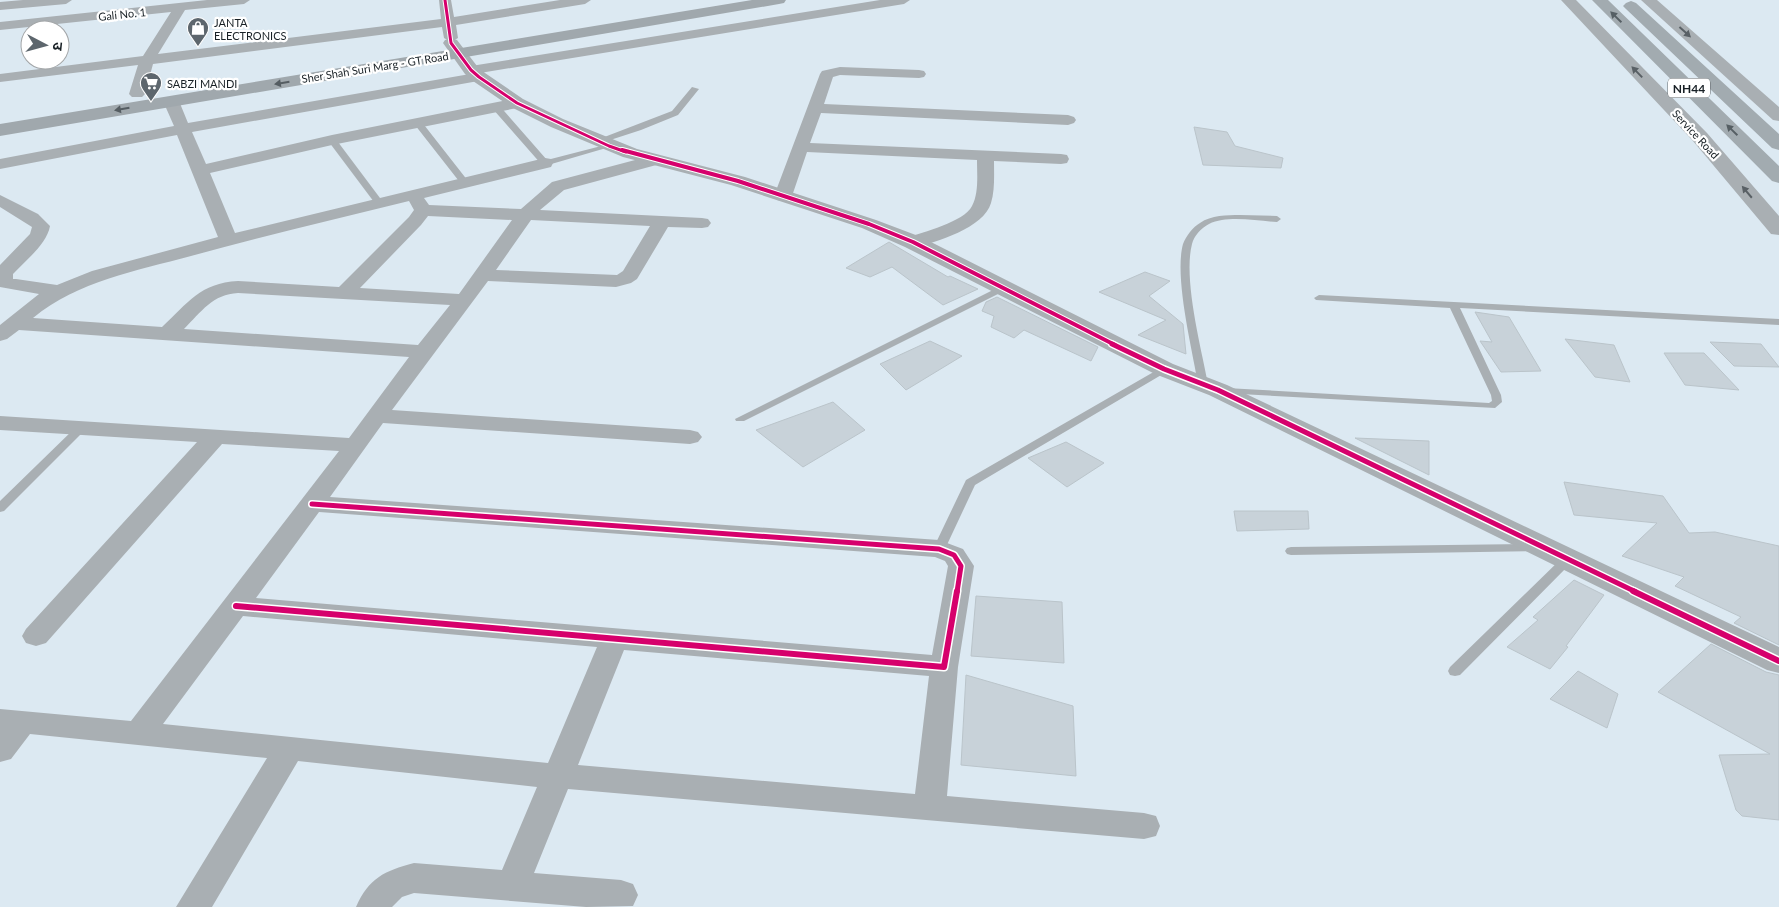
<svg xmlns="http://www.w3.org/2000/svg" width="1779" height="907" font-family="Lato,'Noto Sans Devanagari',sans-serif">
<style>
.building{fill:#c8d2d9;stroke:#bac4ca}
.lines{fill:none;stroke-linecap:round;stroke-linejoin:round}
.service{fill:#a9afb3;fill-rule:evenodd}
.minor{fill:#a9afb3;fill-rule:evenodd}
.tertiary{fill:#a9afb3;fill-rule:evenodd}
.primary{fill:#a0a8ad;fill-rule:evenodd}
.trunk{fill:#a2abb0;fill-rule:evenodd}
.cycleway-far3-casing{stroke:#fff;stroke-width:5}
.cycleway-far2-casing{stroke:#fff;stroke-width:6}
.cycleway-far1-casing{stroke:#fff;stroke-width:8}
.cycleway-casing{stroke:#fff;stroke-width:9}
.cycleway-far3{stroke:#d6006c;stroke-width:3}
.cycleway-far2{stroke:#d6006c;stroke-width:4}
.cycleway-far1{stroke:#d6006c;stroke-width:5}
.cycleway{stroke:#d6006c;stroke-width:6}
.oneway{fill:#565f64}
.oneway2{fill:#596065}
.oneway3{fill:#555d62}
.labels{text-anchor:middle;dominant-baseline:central;stroke-width:4.5;stroke-linejoin:round;paint-order:stroke}
.far-street-label{font-size:11px;fill:#182025;stroke:#fff}
.far-poi-label{font-size:11px;fill:#182025;stroke:#fff;text-anchor:start}
.shield{fill:#fff;stroke:#5d6366;stroke-width:1}
.shield-label{font-size:12px;font-weight:bold;fill:#182025}
</style>
<rect width="100%" height="100%" fill="#dce9f2"/>
<path class="building" d="M1194 127 1227 132 1235 146 1283 158 1281 168 1203 165Z
M889 242 948 277 950 276 978 289 943 305 892 267 870 277 846 268Z
M1145 272 1170 281 1149 296 1183 324 1186 354 1138 335 1166 320 1099 292Z
M997 297 1098 347 1091 361 1024 330 1014 338 991 327 994 316 982 311 986 302Z
M1475 312 1509 317 1541 371 1501 372 1480 341 1492 342Z
M1565 339 1614 345 1630 382 1595 377Z
M930 341 962 356 906 390 880 364Z
M1710 342 1761 344 1779 367 1734 366Z
M1664 353H1704L1739 390 1685 385Z
M833 402 865 430 803 467 756 430Z
M1355 438 1429 441V475Z
M1066 442 1104 463 1067 487 1028 458Z
M1564 482 1663 496 1689 533 1715 532 1779 546V645L1734 623 1741 617 1675 586 1684 577 1622 556 1657 523 1574 515Z
M1234 511H1308L1309 529 1237 531Z
M1574 580 1604 595 1566 646 1568 647 1550 669 1507 647 1538 620 1533 617Z
M976 596 1062 602 1064 663 971 656Z
M1711 644 1766 672 1779 675V820L1742 816 1736 810 1719 755 1770 754 1658 692Z
M1578 671 1618 694 1607 728 1550 699Z
M966 675 1073 706 1076 776 961 765Z"/>
<g class="lines">
<path class="service" d="M692 87 699 89 678 115 641 130 601 143 594 141 672 111Z
M492 104H498L547 160 609 144 613 146 548 165H542L492 108Z
M415 121H421L468 181V185H462L415 125Z
M329 138H335L383 202V206H377L329 142Z
M1240 215 1277 216 1281 219 1277 222C1256 221 1228 215 1209 224 1201 228 1194 236 1192 244 1183 279 1201 347 1208 384L1203 387 1198 384C1192 348 1174 277 1183 244 1186 236 1193 227 1200 223 1211 215 1227 215 1240 215Z
M1003 285 1006 286V290L744 421H736L735 419Z
M1319 295 1779 319V325L1460 308 1501 395 1502 402 1495 408 1222 393 1221 391 1222 389 1226 388 1489 403 1492 401 1491 395 1450 308 1316 300 1314 298Z
M1164 366 1169 369 1168 371 975 485 945 549 939 553 935 552 933 549 966 480Z
M80 426 85 429 84 431 4 511 0 512V501L76 427Z
M1535 544 1541 548 1539 551 1291 555 1287 554 1285 551 1287 548 1291 547Z
M1568 555 1572 556 1574 559 1572 562 1460 675 1455 676 1450 675 1448 671 1450 667 1564 556Z"/>
<path class="minor" d="M23 0H72L66 4 0 10V2Z
M207 0H250L244 4 185 10 158 54 441 19 439 0H451L454 17 560 0H591L585 4 456 25 458 38 451 42 444 38 442 27 153 64 145 94 142 97H132L129 94 138 65 0 82V74L143 56 171 12 0 30V22Z
M880 0H910L904 4 480 73 486 77 484 80 192 132 206 164 332 135 517 98 522 100 525 103 522 106 517 108 332 145 210 173 235 233 545 158 551 159 553 163 551 167 424 198 429 205 521 209 552 182 654 155 660 156 662 160 660 164 564 190 540 210 702 218 708 219 711 223 708 227 702 228 668 227 637 279 631 283 616 287 488 281 392 410 690 430 698 432 702 437 698 442 690 444 383 423 330 497 939 540 963 549 974 566 958 667 947 796 1144 813 1156 816 1160 826 1156 836 1144 839 568 789 534 873 621 880 633 884 638 895 633 906 586 907 414 893 402 897 392 907H356C369 878 384 871 414 863L502 870 537 787 298 761 212 907H176L267 758 30 734 11 759 0 762V709L131 721 339 451 222 444 46 643 36 646 26 643 22 636 26 629 197 442 0 430V416L349 438 409 357 19 330 7 339 0 341V325L39 294 0 287V265L30 234 32 227 0 207V195L38 214 50 226C47 244 25 261 13 274V279H16L57 285 92 271 218 237 177 135 0 169V159L174 126 163 101 166 98H176L179 101 188 123 470 74 464 70 466 67 471 66ZM409 201 414 210 409 217 339 287 238 281C200 283 188 303 162 327L33 318C78 281 136 271 191 256 263 236 336 219 409 201ZM428 216 512 220 459 294 360 288 421 225ZM531 220 650 226 623 271 617 275 496 270ZM238 293 450 305 418 345 184 329C201 312 213 294 238 293ZM319 512 935 557 945 561 948 566 932 655 256 598ZM243 616 597 647 548 763 163 724ZM624 650 929 676 915 794 578 765Z
M840 67 919 70 924 71 926 74 924 77 919 78 840 75 833 77 824 104 1068 115 1074 117 1076 120 1074 123 1068 125 821 113 810 143 1061 154 1067 155 1069 159 1067 163 1061 164 994 161C994 175 995 190 991 203 984 228 936 242 913 248L906 246 904 242 906 238C923 232 964 222 972 206 979 193 977 174 977 160L807 152 792 196 789 200 783 201 777 200 774 196 820 74 822 71Z"/>
<path class="tertiary" d="M1561 0H1576L1707 133 1779 216V235L1771 234 1693 141Z
M1641 0H1657L1779 107V121L1773 120Z
M451 38 457 40 477 66 485 73 523 99 563 119 637 149 745 177 876 220 921 237 1173 364 1227 385 1779 647V673L1767 670 1209 395 1155 374 905 247 862 228 731 185 623 157 551 127 511 107 473 81 465 74 443 43 445 40Z"/>
<path class="primary" d="M752 0H786L784 3 779 4 0 136V124Z"/>
<path class="trunk" d="M1592 0H1608L1779 166V183L1772 181Z
M1631 1 1636 3 1779 134V150L1772 148 1626 9 1623 6 1626 3Z"/>
<g class="cycleway-far3-casing">
<path id="cycleway-far3" d="M445 0 451 43 471 70 479 77 517 103 609 146 626 152"/>
</g>
<g class="cycleway-far2-casing">
<path id="cycleway-far2" d="M622 150 738 181 869 224 913 242 1115 345"/>
</g>
<g class="cycleway-far1-casing">
<path id="cycleway-far1" d="M1112 344 1164 369 1218 390 1636 592
M312 504 939 549 954 555 961 566 957 592"/>
</g>
<g class="cycleway-casing">
<path id="cycleway" d="M1633 591 1779 661
M236 606 944 667 957 591"/>
</g>
<use href="#cycleway-far3" class="cycleway-far3"/>
<use href="#cycleway-far2" class="cycleway-far2"/>
<use href="#cycleway-far1" class="cycleway-far1"/>
<use href="#cycleway" class="cycleway"/>
</g>
<defs><path id="oneway-solid" d="M-6-.8H1V-3.2L6.5 0L1 3.2V.8H-6Z" transform="scale(1.25)"/></defs>
<g class="oneway">
<use href="#oneway-solid" transform="translate(1616 17) rotate(-136)"/>
<use href="#oneway-solid" transform="translate(1732 130) rotate(-136)"/>
</g>
<g class="oneway2">
<use href="#oneway-solid" transform="translate(1685 32) rotate(42)"/>
<use href="#oneway-solid" transform="translate(1637 72) rotate(-134)"/>
<use href="#oneway-solid" transform="translate(1747 192) rotate(-130)"/>
</g>
<g class="oneway3">
<use href="#oneway-solid" transform="translate(282 83) rotate(171)"/>
<use href="#oneway-solid" transform="translate(122 109) rotate(170)"/>
</g>
<defs>
<g id="shop-pin" transform="scale(1.125)"><path d="M0 17L-7.5 6A9.5 9.5 0 1 1 7.5 6Z" fill="#5d666d" stroke="#fff"/><path d="M-5-2.5h2.3a2.7 3.5 0 0 1 5.4 0H5L5.5 6h-11ZM-1.5-2.5h3a1.5 2.3 0 0 0-3 0Z" fill="#fff"/></g>
<g id="supermarket-pin" transform="scale(1.125)"><path d="M0 17L-7.5 6A9.5 9.5 0 1 1 7.5 6Z" fill="#5d666d" stroke="#fff"/><path d="M-6-5.5h2.5l.6 2H6L4.5 2H-2.5L-4.4-4H-6ZM-1.5 3.2a1.3 1.3 0 1 0 .1 0ZM3 3.2a1.3 1.3 0 1 0 .1 0Z" fill="#fff"/></g>
</defs>
<g fill-rule="evenodd">
<use href="#shop-pin" x="198" y="28"/>
<use href="#supermarket-pin" x="151" y="83"/>
</g>
<g class="labels">
<g class="far-street-label">
<text transform="translate(122 14) rotate(-6)">Gali No. 1</text>
<text transform="translate(375 67) rotate(-9)">Sher Shah Suri Marg - GT Road</text>
<text transform="translate(1696 134) rotate(47)">Service Road</text>
</g>
<g class="far-poi-label">
<text x="214" y="22">JANTA<tspan x="214" dy="13">ELECTRONICS</tspan></text>
<text x="167" y="83">SABZI MANDI</text>
</g>
<rect class="shield" x="1668" y="78.5" width="42" height="19" rx="4"/>
<g class="shield-label">
<text x="1689" y="88">NH44</text>
</g>
</g>
<g transform="translate(45 45) rotate(96)"><circle r="24" fill="#ffffff" stroke="#a3a6a8"/>
<path d="M0-4L9 19L0 12L-9 19Z" fill="#5d666d"/>
<text y="-8" font-size="14" font-weight="bold" text-anchor="middle" fill="#182025">उ</text>
</g>
</svg>
